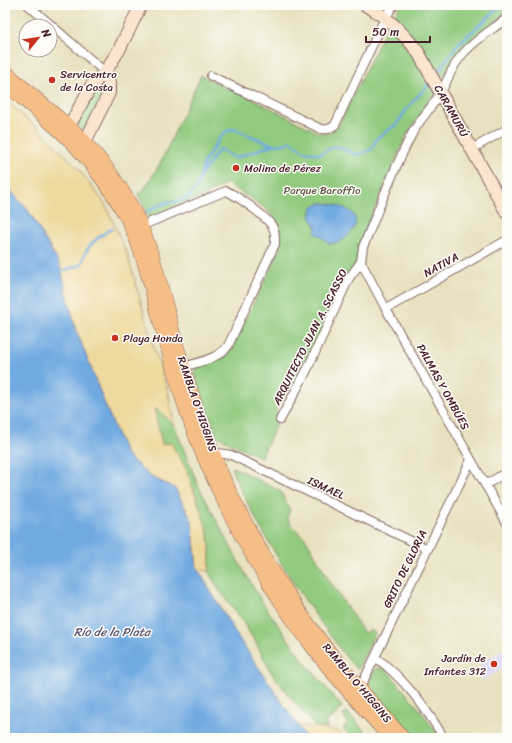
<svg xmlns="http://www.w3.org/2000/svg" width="512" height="743" font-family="Sriracha,sans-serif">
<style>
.built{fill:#dcd5f6}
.green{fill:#92cb7f;stroke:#6e7555}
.sand{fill:#eeda9e;stroke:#9c7c64}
.water{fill:#71aae1;stroke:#5e6486}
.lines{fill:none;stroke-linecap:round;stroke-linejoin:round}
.stream{stroke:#71aae1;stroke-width:2.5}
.minor-casing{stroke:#81635f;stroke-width:10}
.secondary-casing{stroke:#81635f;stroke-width:14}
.primary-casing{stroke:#81635f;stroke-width:14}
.minor{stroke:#fff;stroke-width:8}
.secondary{stroke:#fbe5cf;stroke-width:12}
.primary{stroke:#f6be87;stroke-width:13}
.poi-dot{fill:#c8321e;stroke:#fdfcf7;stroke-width:1.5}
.labels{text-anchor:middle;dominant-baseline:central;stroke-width:3;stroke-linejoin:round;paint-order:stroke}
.poi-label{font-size:11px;fill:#4a1f2b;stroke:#fdfcf7;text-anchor:start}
.street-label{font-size:11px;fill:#4a1f2b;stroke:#fdfcf7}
.park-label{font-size:11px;fill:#635b48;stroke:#fdfcf7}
.water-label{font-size:12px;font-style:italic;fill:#5a5774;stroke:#fdfcf7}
</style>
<rect width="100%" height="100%" fill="#fdfcf7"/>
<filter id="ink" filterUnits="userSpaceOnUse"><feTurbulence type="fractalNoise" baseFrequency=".025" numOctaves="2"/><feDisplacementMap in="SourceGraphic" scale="8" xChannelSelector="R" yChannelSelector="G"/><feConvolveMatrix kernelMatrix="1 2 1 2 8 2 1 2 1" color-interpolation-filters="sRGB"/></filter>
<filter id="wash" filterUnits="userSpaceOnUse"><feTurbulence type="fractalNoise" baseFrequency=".012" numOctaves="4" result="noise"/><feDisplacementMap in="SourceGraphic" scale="16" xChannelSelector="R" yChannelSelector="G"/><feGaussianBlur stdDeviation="0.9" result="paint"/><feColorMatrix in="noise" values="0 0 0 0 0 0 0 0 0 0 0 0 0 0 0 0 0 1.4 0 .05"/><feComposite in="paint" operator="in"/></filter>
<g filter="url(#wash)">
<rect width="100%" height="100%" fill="#e8e1bf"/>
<path class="built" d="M507 648V666L481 681V663Z"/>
<path class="green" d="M400 5H507V12L462 47 445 74 440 77 424 51 397 21 396 13Z
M387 27C410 44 422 70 436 94L423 111 408 132 399 152 367 226 353 270 300 377 292 390 279 404 276 410 278 421 261 457 256 455 217 436 194 373 199 366 227 355 260 291 276 258 280 247V236L278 225 272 215 265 208 227 183C203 198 175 206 149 218L138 194 143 191 161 162 201 75 224 87 245 95 319 133H329L338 127Z
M98 85 103 86 106 90 86 130H83L77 125 94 87Z
M154 408 158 410 174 425 198 485 239 563 264 605 303 660 342 707 332 718H330L326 721 327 727 323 729 316 727 295 703 271 672 256 643 235 610 219 590 209 572 210 547 207 529 196 496 187 471 162 444Z
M233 467 280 491 290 510 287 517 291 525 306 539 329 580 364 633 371 630 375 633 358 669C350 664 339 647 333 639 293 586 259 530 231 469Z
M378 668H384L395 680 421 711 440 738H409L369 691C367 682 371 672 378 668Z
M347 712 371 738H352L343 728 348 723 343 715Z"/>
<path class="sand" d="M5 100 48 138 78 168 105 204 128 256 154 349 168 391 174 425 158 410 154 409 162 444 171 443 187 471 207 529 210 548 209 572 197 568 192 521 175 488 151 477 126 455 104 402 75 327 60 265 28 210 5 185Z
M298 726 316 727 337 731 345 738H306Z"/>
<path class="water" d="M5 185 28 210 60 265 75 327 104 402 126 455 151 477 175 488 192 521 197 568 238 637 306 738H5Z
M321 203C336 203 369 212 350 233 347 236 344 240 341 241 337 243 332 243 329 244L323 238 315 233 316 226 310 217 312 208Z"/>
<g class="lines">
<path class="stream" d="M438 72 456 46 502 5
M202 174 219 149 235 158 272 145
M144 214 155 207 168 202H177L190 196 198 185 204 162 221 136 227 131 234 129 273 145 285 144 291 141 304 151 320 154 335 146 357 155 372 149 377 138 397 124 408 107 428 85
M62 271 81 265C84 260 84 255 87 250 92 241 103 234 112 228"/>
</g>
</g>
<g filter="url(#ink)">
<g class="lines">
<g class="minor-casing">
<path id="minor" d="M28 5 105 72
M211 76 321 129C327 130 330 129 335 125L385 18 394 5
M472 149 507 129
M141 226 226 191C236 195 269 218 273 228 276 233 275 239 275 244L228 346C218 359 198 362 184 367
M361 262 386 309 507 523
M386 309 507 240
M280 420 307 370 349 278 361 262 363 247C379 209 393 169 413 132 421 118 433 106 441 92 448 80 452 66 462 55 474 40 492 30 507 18
M212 452 231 455 428 549
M485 485 507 472
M375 657C404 678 425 707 444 738
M360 688 471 460"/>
</g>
<g class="secondary-casing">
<path id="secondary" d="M365 5C387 16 403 33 418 52L507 213
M65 134 91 86 105 72 119 50 141 5
M85 142 109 93V83L105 72"/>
</g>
<g class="primary-casing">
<path id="primary" d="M5 71C22 86 39 101 56 115 66 124 77 132 85 142 102 160 118 182 130 203 153 244 162 290 174 335 188 385 204 433 225 481 255 546 295 610 341 666 361 691 383 713 403 738
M5 84C28 104 54 124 75 146 94 167 111 190 125 215 140 244 148 276 156 307 170 358 183 409 204 458 236 534 279 607 331 671 350 694 370 716 390 738"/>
</g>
<use href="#minor" class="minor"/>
<use href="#secondary" class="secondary"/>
<use href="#primary" class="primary"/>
</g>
</g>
<g class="poi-dot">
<circle cx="52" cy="80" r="4"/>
<circle cx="236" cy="168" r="4"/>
<circle cx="115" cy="338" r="4"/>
<circle cx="494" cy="664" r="4"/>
</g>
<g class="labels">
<g class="poi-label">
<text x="60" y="74">Servicentro<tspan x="60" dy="13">de la Costa</tspan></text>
<text x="244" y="168">Molino de Pérez</text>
<text x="123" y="338">Playa Honda</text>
<text x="486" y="658" text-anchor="end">Jardín de<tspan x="486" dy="13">Infantes 312</tspan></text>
</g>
<g class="street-label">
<text transform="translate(451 111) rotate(61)">CARAMURÚ</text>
<text transform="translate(441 265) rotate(-29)">NATIVA</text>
<text transform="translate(310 337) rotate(-63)">ARQUITECTO JUAN A. SCASSO</text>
<text transform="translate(443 387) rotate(61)">PALMAS Y OMBÚES</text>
<text transform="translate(197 404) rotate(71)">RAMBLA O'HIGGINS</text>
<text transform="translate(326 488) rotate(25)">ISMAEL</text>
<text transform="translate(405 569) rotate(-64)">GRITO DE GLORIA</text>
<text transform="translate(357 683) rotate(50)">RAMBLA O'HIGGINS</text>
</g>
<g class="park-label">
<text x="322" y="190">Parque Baroffio</text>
</g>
<g class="water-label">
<text x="112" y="632">Río de la Plata</text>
</g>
</g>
<rect width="512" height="743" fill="none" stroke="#fdfcf7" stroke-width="20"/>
<g transform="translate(38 38) rotate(60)"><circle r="19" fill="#fdfcf7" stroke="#b5a4a5"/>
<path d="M0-3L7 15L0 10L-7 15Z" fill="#c8321e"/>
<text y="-6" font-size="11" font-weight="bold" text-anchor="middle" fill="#4a1f2b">N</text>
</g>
<path d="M366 36v6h64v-6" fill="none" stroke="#4a1f2b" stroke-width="2"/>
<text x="372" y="36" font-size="12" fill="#4a1f2b" stroke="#fdfcf7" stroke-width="3" paint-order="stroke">50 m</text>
</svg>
